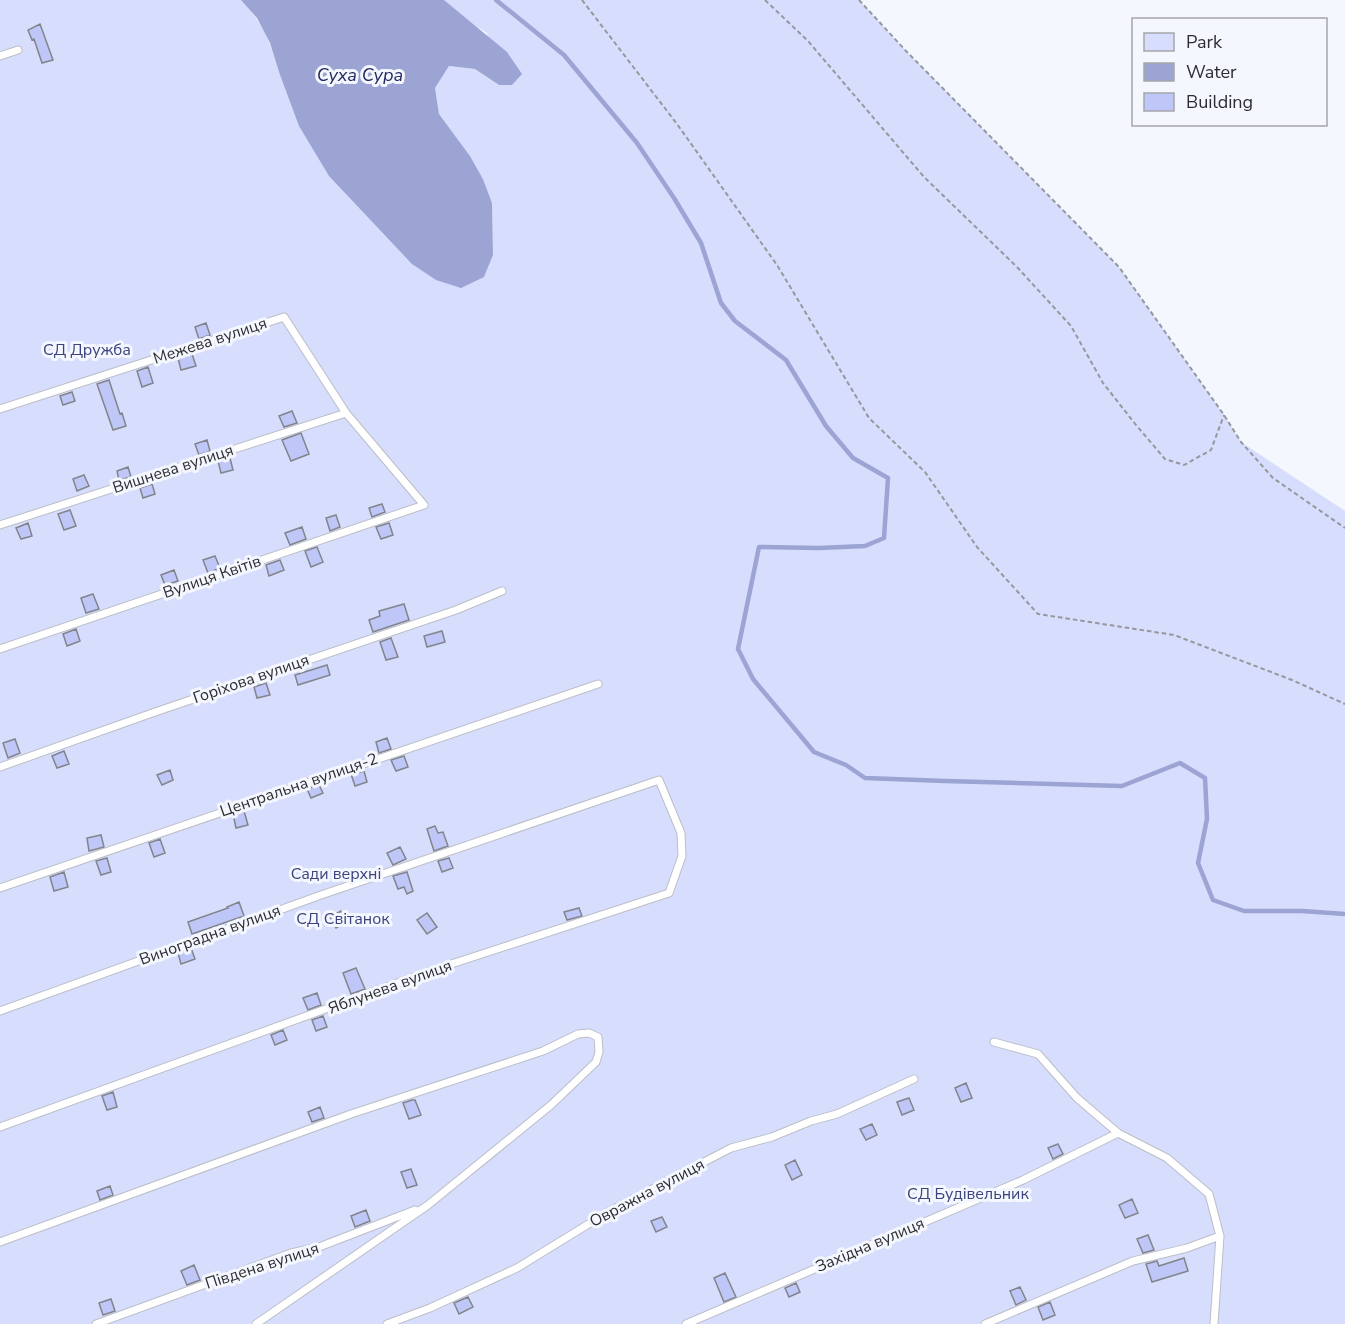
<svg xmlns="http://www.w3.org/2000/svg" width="1345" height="1324" font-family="'Nunito Sans',sans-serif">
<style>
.green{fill:#d7ddfd}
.water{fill:#9ca4d3}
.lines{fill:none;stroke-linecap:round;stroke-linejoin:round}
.stream{stroke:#9ca4d3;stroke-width:4.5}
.building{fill:#bec7f7;stroke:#82848c;stroke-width:1.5}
.service-casing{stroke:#bcbec7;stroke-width:9}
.path{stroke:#96989d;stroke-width:2;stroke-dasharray:4.5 3;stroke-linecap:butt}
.service{stroke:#fff;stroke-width:7}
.labels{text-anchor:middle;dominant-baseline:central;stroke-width:6;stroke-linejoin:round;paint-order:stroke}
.street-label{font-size:16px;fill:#2c2d30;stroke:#f5f7fe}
.park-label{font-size:16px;fill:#3c437e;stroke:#f5f7fe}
.water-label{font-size:18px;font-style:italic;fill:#23265e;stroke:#f5f7fe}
</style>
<rect width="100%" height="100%" fill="#f5f7fe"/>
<path class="green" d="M0 0H241C264 25 269 39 279 72L484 277 493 255 492 203 483 179 470 156 439 114 435 88 449 66 475 69 499 85 487 33 465 19 444 0H859L907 52 1119 267 1224 415 1241 442 1345 511V1324H0Z"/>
<path class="water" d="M241 0H444L507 52 522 74 512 85H499L475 69 449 66 435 88 439 114 470 156 483 179 492 203 493 255 484 277 461 288 436 280 412 264 329 176 299 126 279 72 270 43 257 18Z"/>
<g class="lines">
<path class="stream" d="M496 0 564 55 637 143 674 198 701 243 721 303 735 321 786 360 826 426 853 458 888 478 884 538 865 546 819 548 759 547 738 649 753 679 814 752 846 765 865 778 945 781 1122 786 1180 763 1205 778 1207 819 1198 863 1213 900 1244 911H1302L1345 914"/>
</g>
<path class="building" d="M40 24 53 60 42 63 34 39 32 40 28 30Z
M206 323 210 335 199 339 195 327Z
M192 354 196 366 181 370 178 358Z
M148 367 153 383 142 387 137 371Z
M109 380 120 414 122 413 126 426 113 430 97 384Z
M72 392 75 401 63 405 60 396Z
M292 411 297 423 284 427 279 416Z
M301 433 309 454 291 461 282 440Z
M207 440 210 451 199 455 195 444Z
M230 458 233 470 221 473 218 461Z
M128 467 131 477 119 480 117 471Z
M84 475 89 486 77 491 73 479Z
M152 484 155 494 143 498 140 488Z
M382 504 385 512 372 517 369 508Z
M70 510 76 526 64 530 58 514Z
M336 515 340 527 330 531 326 518Z
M28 523 32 536 21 539 16 528Z
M389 523 393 535 381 539 376 527Z
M302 527 306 539 290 545 285 533Z
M317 547 323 562 311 567 305 551Z
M215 556 220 568 208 573 203 560Z
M280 560 284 570 269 576 266 565Z
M174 570 178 581 165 585 161 575Z
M93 594 99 609 86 613 81 598Z
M404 604 409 620 373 632 369 620 380 616 379 611Z
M76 629 80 641 67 646 63 634Z
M442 631 445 642 427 647 424 636Z
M391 638 398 657 386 660 380 642Z
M327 665 330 675 298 685 295 675Z
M266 683 270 695 257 698 254 687Z
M387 738 391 749 379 753 376 742Z
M15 739 20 753 8 758 3 743Z
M64 751 69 764 57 768 52 756Z
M404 756 408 767 396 771 391 760Z
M170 770 173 780 162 785 157 775Z
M364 771 367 782 355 786 351 774Z
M319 785 323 793 311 798 307 789Z
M244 811 248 825 236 828 233 814Z
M435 826 438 833 443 832 448 846 434 851 427 829Z
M101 835 104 847 89 851 87 838Z
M160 839 165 853 154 857 149 843Z
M400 847 406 859 393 865 387 853Z
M107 858 111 872 101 875 96 861Z
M449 858 453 868 442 872 438 861Z
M64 872 68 887 54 891 50 877Z
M407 872 413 891 407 894 404 887 398 889 393 876Z
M239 902 244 916 192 934 188 922 228 908 227 907Z
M579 908 582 916 567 920 564 912Z
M341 911 347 922 336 928 330 917Z
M427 913 437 927 427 934 417 920Z
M191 948 195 959 181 964 178 953Z
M356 968 365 989 351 994 343 973Z
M317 993 321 1005 308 1010 303 998Z
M323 1016 327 1027 316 1031 312 1020Z
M283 1030 287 1040 275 1045 271 1035Z
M966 1083 972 1098 961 1102 955 1088Z
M113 1092 117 1107 107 1110 102 1096Z
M909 1098 914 1110 902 1115 897 1102Z
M412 1100H415L421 1115 409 1119 403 1103Z
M320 1107 324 1118 312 1122 308 1112Z
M872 1124 877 1135 866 1140 860 1129Z
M1058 1144 1063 1154 1053 1159 1048 1148Z
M795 1160 802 1175 792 1180 785 1165Z
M411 1169 417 1185 407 1188 401 1172Z
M110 1186 113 1195 100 1200 97 1191Z
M1132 1199 1138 1213 1125 1218 1119 1205Z
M366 1210 370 1221 355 1227 351 1216Z
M662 1217 667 1227 656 1232 651 1221Z
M1148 1235 1154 1250 1143 1253 1137 1239Z
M1184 1258 1188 1271 1152 1282 1146 1264 1157 1261 1159 1266Z
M194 1265 200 1280 187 1285 181 1271Z
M725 1273 736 1297 724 1302 714 1278Z
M796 1283 800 1292 789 1297 785 1288Z
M1020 1287 1026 1300 1016 1305 1010 1291Z
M468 1297 473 1307 459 1314 454 1303Z
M111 1299 115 1311 103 1315 99 1303Z
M1050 1302 1055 1315 1043 1320 1038 1307Z"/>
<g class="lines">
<g class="service-casing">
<path id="service" d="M0 56 18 50
M0 409 284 317 346 413 424 505 0 649
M0 525 346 413
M0 767 158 711 456 610 502 591
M0 888 598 684
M0 1011 321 895 659 780 681 833 682 856 669 893 436 969 0 1127
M994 1042 1038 1054 1077 1098 1118 1133 1167 1158 1209 1194 1220 1236 1214 1324
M0 1242 351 1114 543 1051 578 1034 589 1033 598 1037 599 1052 596 1062 551 1105 428 1205 256 1324
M96 1324 291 1253 319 1247 415 1210
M387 1324 430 1308 517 1268 608 1212 731 1148 772 1137 811 1121 837 1114 914 1079
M686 1324 1023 1180 1118 1133
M985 1324 1133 1261 1187 1248 1220 1236"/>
</g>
<path class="path" d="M582 0 677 124 777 265 869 418 925 472 977 547 1038 614 1174 635 1292 680 1345 704
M765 0 808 41 924 177 1017 267 1071 326 1103 383 1136 425 1165 459 1184 465 1211 450 1224 415
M859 0 907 52 1119 267 1224 415 1241 442 1273 478 1345 528"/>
<use href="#service" class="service"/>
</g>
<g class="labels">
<g class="street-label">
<text transform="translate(210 341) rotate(-18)">Межева вулиця</text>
<text transform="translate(173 469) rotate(-18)">Вишнева вулиця</text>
<text transform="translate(212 577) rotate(-19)">Вулиця Квітів</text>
<text transform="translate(251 679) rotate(-19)">Горіхова вулиця</text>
<text transform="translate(299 785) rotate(-19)">Центральна вулиця-2</text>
<text transform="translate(210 935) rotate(-20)">Виноградна вулиця</text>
<text transform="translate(390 987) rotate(-20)">Яблунева вулиця</text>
<text transform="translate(647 1193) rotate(-28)">Овражна вулиця</text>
<text transform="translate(870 1245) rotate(-23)">Західна вулиця</text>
<text transform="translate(262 1266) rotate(-18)">Південа вулиця</text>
</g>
<g class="park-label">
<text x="87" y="350">СД Дружба</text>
<text x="336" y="874">Сади верхні</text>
<text x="343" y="919">СД Світанок</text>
<text x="968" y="1194">СД Будівельник</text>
</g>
<g class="water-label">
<text x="360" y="75">Суха Сура</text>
</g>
</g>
<rect x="1132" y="18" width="195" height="108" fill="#f5f7fe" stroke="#a5a6ac" stroke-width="1.5"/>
<rect x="1144" y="33" width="30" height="18" fill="#d7ddfd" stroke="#a5a6ac" stroke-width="1.5"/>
<text x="1186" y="48" font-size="18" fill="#2c2d30">Park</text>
<rect x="1144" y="63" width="30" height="18" fill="#9ca4d3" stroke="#a5a6ac" stroke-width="1.5"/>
<text x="1186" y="78" font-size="18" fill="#2c2d30">Water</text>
<rect x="1144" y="93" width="30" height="18" fill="#bec7f7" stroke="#a5a6ac" stroke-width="1.5"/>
<text x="1186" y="108" font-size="18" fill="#2c2d30">Building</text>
</svg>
